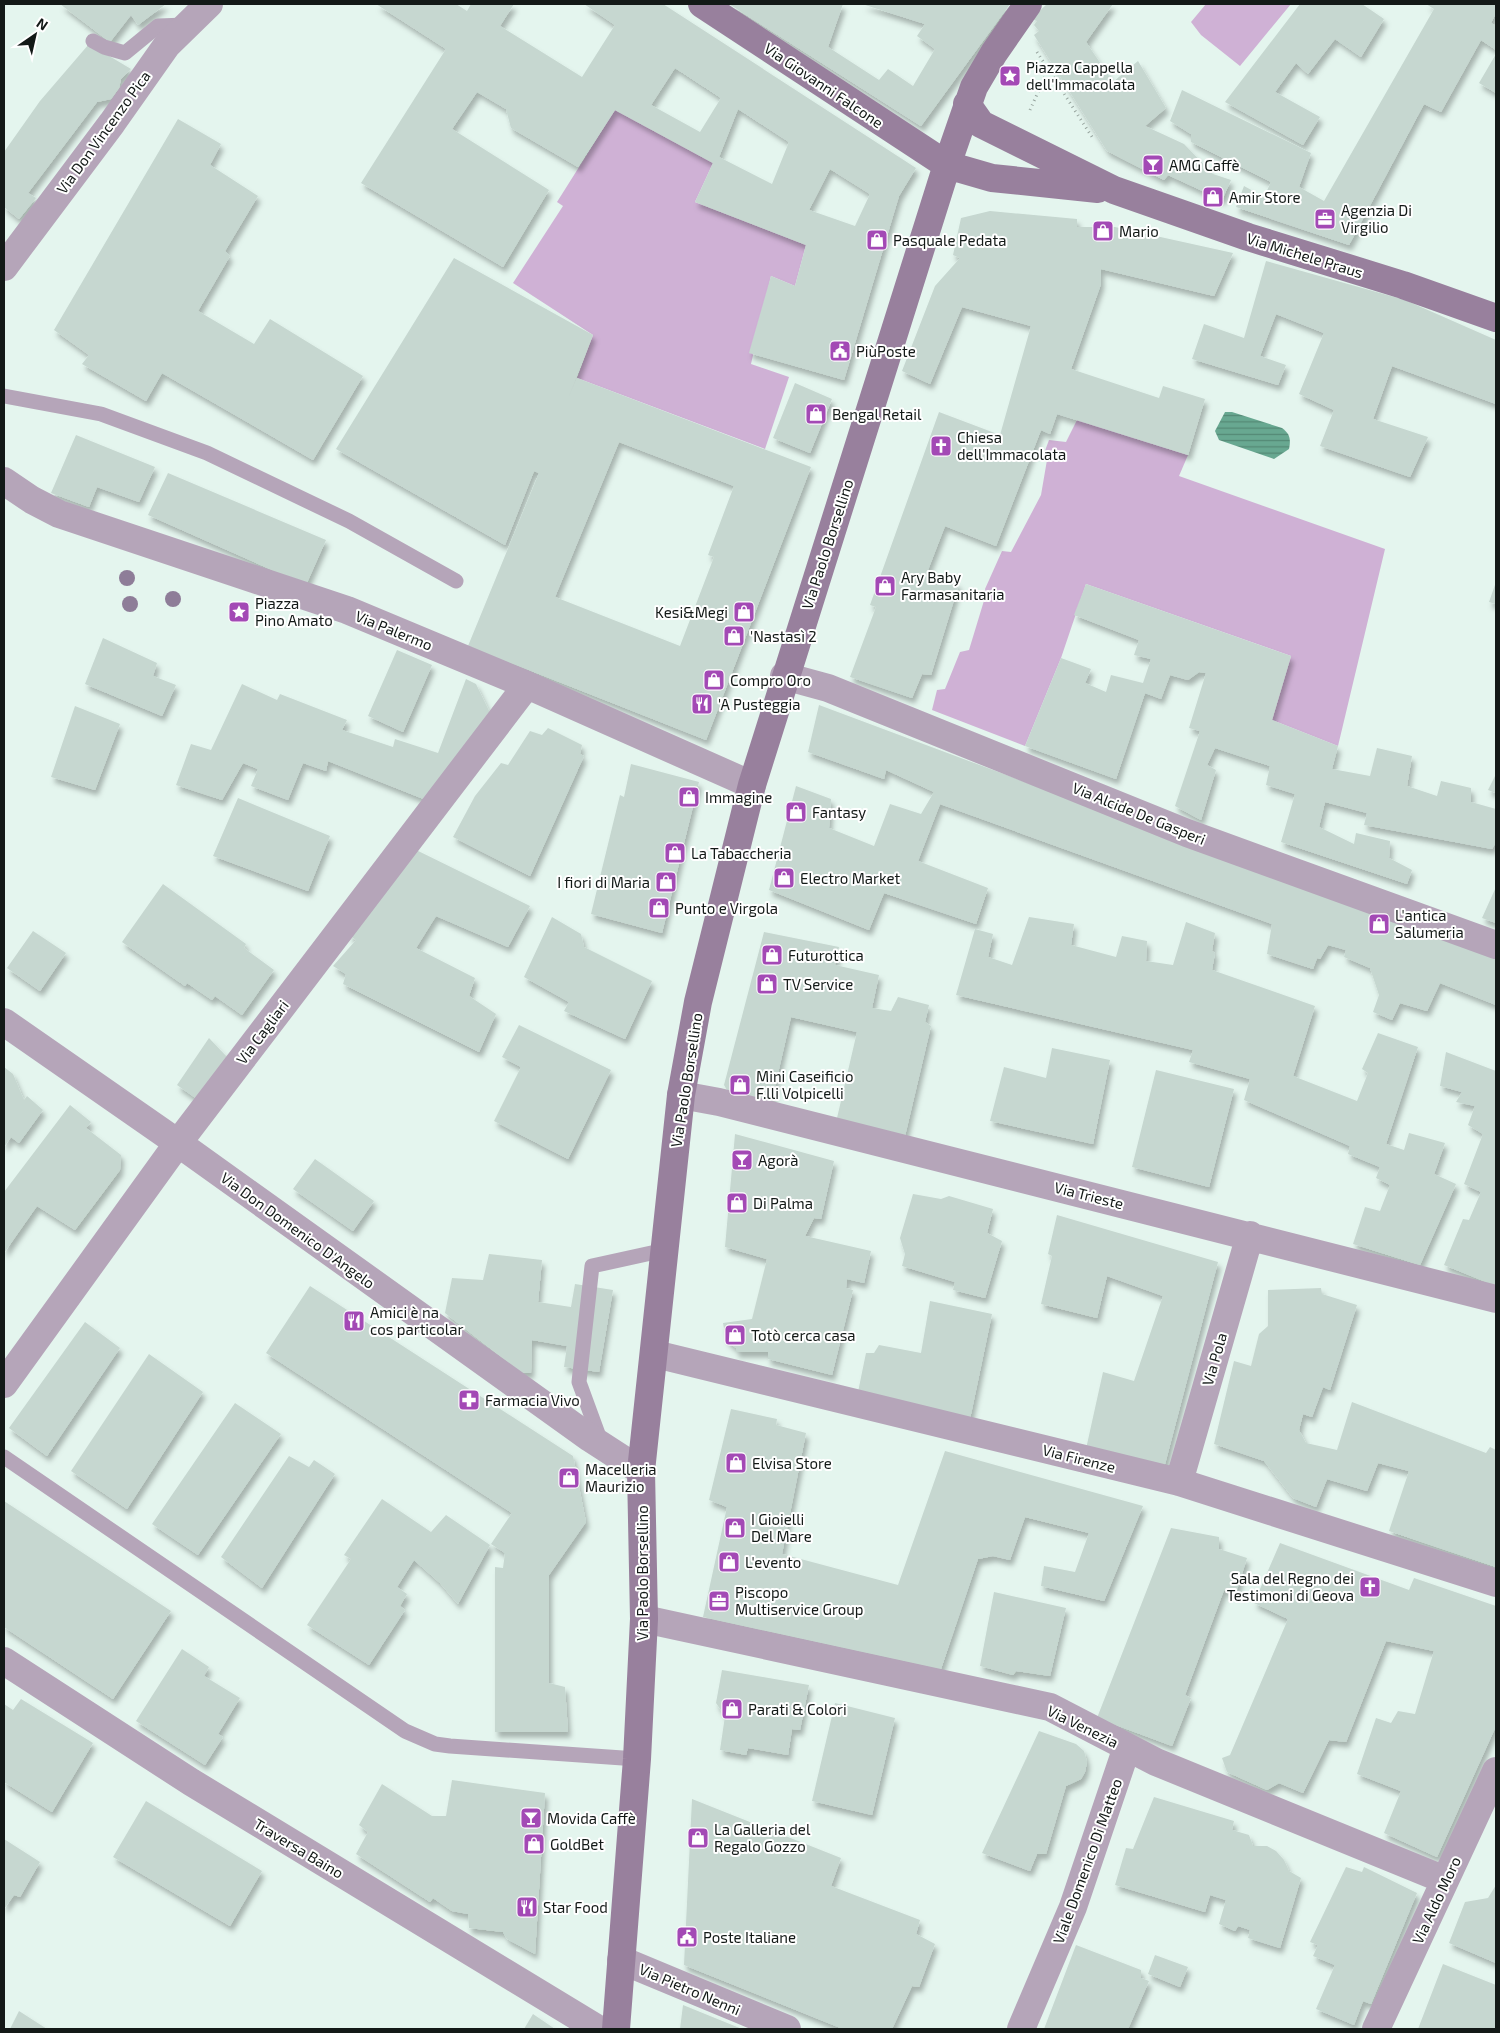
<svg xmlns="http://www.w3.org/2000/svg" width="1500" height="2033" font-family="'Exo 2',sans-serif">
<style>
.grass{fill:#cfb1d5}
.water{fill:url(#water-rules)}
.building{fill:#c6d7d0;fill-rule:evenodd;filter:url(#shadow)}
.lines{fill:none;stroke-linecap:round;stroke-linejoin:round}
.path{stroke:#97a49e;stroke-width:3;stroke-dasharray:1 4;stroke-linecap:butt}
.lane{stroke:#b5a5b9;stroke-width:15}
.street{stroke:#b5a5b9;stroke-width:28}
.secondary{stroke:#98809d;stroke-width:28}
.tree{fill:#8e7d98}
.labels{text-anchor:middle;dominant-baseline:central;stroke-width:4;stroke-linejoin:round;paint-order:stroke}
.poi-label{font-size:15px;fill:#131917;stroke:#fff;text-anchor:start}
.street-label{font-size:15px;fill:#131917;stroke:#fff}
</style>
<defs>
<pattern id="water-rules" width="6" height="5" patternUnits="userSpaceOnUse" patternTransform="scale(1.25)"><rect width="6" height="5" fill="#68a891"/><path d="M0 2.5h6" fill="none" stroke="#548875"/></pattern>
<filter id="shadow"><feDropShadow dx="3" dy="5.5" stdDeviation="2.5" flood-color="#0004"/></filter>
</defs>
<rect width="100%" height="100%" fill="#e4f5ee"/>
<path class="grass" d="M1206 4H1291L1240 66 1201 35 1191 22Z
M615 110 713 163 695 202 806 245 795 286 771 276 751 364 789 377 765 449 577 378 593 335 513 283 563 206 557 202Z
M1077 420 1188 455 1179 476 1385 549 1338 746 1272 720 1291 656 1086 584 1061 658 1025 746 932 710 937 690 945 689 960 652 969 650 986 594 985 589 1002 551 1011 552 1041 495 1047 460 1043 456 1049 440 1066 442Z"/>
<path class="water" d="M1225 412H1232L1282 428C1290 434 1291 439 1289 449L1274 459 1219 440 1215 431Z"/>
<path class="building" d="M60 4H166L138 25 131 15 110 42Z
M376 4H456L467 11 471 4H514L500 26 582 77 615 25 584 4H663L916 168 899 196 844 380 749 353 771 276 795 286 806 245 695 202 713 163 615 110 578 167 511 128 506 109 477 92 452 129 549 190 503 267 361 183 446 49ZM675 68 721 98 700 132 651 105ZM738 109 789 142 772 184 719 157ZM830 169 870 194 855 226 809 210Z
M729 4H843L828 47 879 80 888 69 913 86 935 49 917 36 925 24 862 4H1010L921 126Z
M1047 4H1113L1086 42 1113 82 1138 61 1166 108 1145 126 1184 144 1213 174 1231 180 1222 200 1168 175 1164 180 1107 151 1034 35 1039 31 1034 25 1037 21 1031 19Z
M1300 4H1362L1384 19 1361 57 1335 39 1308 74 1296 63 1275 92 1320 117 1303 145 1225 102Z
M1426 4H1496V13L1491 23 1496 26V50L1481 40 1441 112 1424 104 1349 245 1236 207 1244 186 1264 197 1271 182 1191 142V134L1170 121 1182 90 1311 153 1299 187 1324 201 1434 9Z
M89 44 131 69 121 79 119 88 111 99 97 102 28 193 36 198 19 219 4 207V152L40 101Z
M1496 54V93L1479 83Z
M178 119 221 144 210 165 258 196 225 251 230 256 198 311 254 344 270 319 363 376 313 460 162 373 146 401 82 364 89 355 54 330Z
M990 211 1077 219V227H1115L1233 253 1214 296 1101 269V284L1071 369 1159 398 1163 386 1205 399 1188 455 1057 414 1050 434 1041 430 996 546 945 526 928 570 959 584 931 675 922 674 912 698 850 677 876 607 870 605 939 412 1000 435 1031 326 962 307 930 384 902 371 935 286 960 258 953 255 961 218Z
M454 258 593 335 569 396 577 378 811 467 706 740 468 646 539 473 534 471 505 545 336 449ZM619 442 734 486 708 555 714 557 680 646 555 597Z
M1266 261 1405 300 1496 340V404L1392 366 1373 419 1428 437 1410 477 1320 446 1334 410 1299 394 1324 333 1276 314 1260 356 1286 365 1278 385 1192 359 1204 324 1244 338Z
M795 383 832 399 810 453 773 438Z
M76 435 155 467 139 502 97 487 89 507 51 493Z
M168 473 326 540 306 585 148 515Z
M1496 582V604L1489 602Z
M1086 584 1291 656 1272 720 1338 746 1332 769 1370 776 1377 748 1412 756 1407 786 1437 796 1441 781 1471 788V802L1496 809V842L1492 849 1364 825 1367 813 1325 802 1319 827 1354 844 1356 833 1390 841 1389 858 1412 870 1407 884 1281 842 1295 794 1266 785 1270 766 1215 748 1207 765 1216 770 1201 820 1175 806 1200 731 1189 728 1206 673 1199 672 1188 680 1170 675 1161 699 1145 693 1116 779 1025 746 1061 658 1091 669 1085 683 1106 692 1111 675 1143 683 1151 659 1134 655 1139 640 1074 615Z
M103 638 157 663 153 676 176 685 162 716 85 684Z
M397 650 432 665 403 732 368 716Z
M466 679 476 684 491 715 426 800 328 761 326 771 303 763 288 800 251 786 258 769 243 763 222 800 176 785 191 744 211 750 242 684 277 700 280 694 347 720 342 730 393 747 395 739 438 753Z
M819 705 1496 958V1005L1440 983 1427 1011 1400 1003 1392 1020 1373 1012 1379 995 1370 968 1344 957 1346 950 1328 945 1320 959 1317 958 1313 969 1267 954 1272 924 940 804 918 861 988 888 976 924 884 893 869 930 769 890 796 786 831 799 829 828 874 846 890 804 921 814 934 792 886 770 884 779 808 752Z
M75 706 120 724 95 790 51 777Z
M548 728 582 745 580 754 584 756 530 876 453 837 475 796 501 763 508 765 530 731 542 735Z
M631 764 699 782 662 933 591 914 620 795 624 797Z
M1496 774V793L1488 790Z
M238 798 330 836 308 891 213 856Z
M412 848 530 906 508 947 436 916 416 948 475 978 469 996 496 1014 479 1052 343 984 346 974 333 966 356 940 349 935Z
M163 884 246 944 244 948 274 970 242 1015 215 996 212 1000 187 983 185 986 122 942Z
M1496 887V923L1482 918Z
M552 917 581 934 584 947 652 981 625 1039 564 1011 569 1002 524 977Z
M1029 917 1074 924 1071 945 1116 957 1122 936 1147 941 1146 961 1173 965 1186 922 1215 933 1212 951 1215 953 1212 970 1315 1006 1293 1076 1357 1101 1368 1073 1362 1069 1378 1033 1418 1047 1386 1144 1404 1150 1409 1133 1445 1143 1434 1174 1456 1184 1420 1265 1353 1244 1365 1207 1380 1211 1390 1185 1376 1178 1380 1167 1348 1154 1350 1146 1244 1100 1250 1079 1189 1062 1193 1050 956 995 975 929 993 934 988 957 1012 965Z
M33 931 66 953 40 991 7 968Z
M764 932 839 947 835 965 879 975 872 1008 891 1011 898 997 929 1005 925 1022 931 1026 905 1136 837 1118 857 1032 791 1017 770 1108 734 1102 724 1085Z
M519 1025 611 1070 568 1159 494 1121 521 1067 502 1057Z
M209 1038 227 1057 197 1099 177 1085Z
M1052 1048 1110 1060 1093 1144 990 1121 1004 1067 1046 1078Z
M1446 1052 1496 1071V1286L1444 1265 1463 1219 1469 1220 1481 1192 1464 1184 1483 1134 1468 1125 1475 1106 1456 1102 1462 1092 1440 1086Z
M4 1067 13 1074 24 1100 27 1096 43 1110 19 1143 11 1137 4 1147Z
M1156 1070 1234 1089 1209 1187 1132 1167Z
M70 1105 91 1122 86 1128 121 1155 120 1170 75 1230 37 1206 4 1253V1192Z
M735 1134 834 1161 821 1219 814 1218 805 1236 871 1251 864 1283 847 1279 846 1288 853 1290 832 1375 768 1359V1352H736V1348L726 1340 723 1323 752 1319 767 1259 725 1247Z
M315 1159 374 1201 353 1231 293 1189Z
M913 1194 941 1199 949 1196 993 1209 987 1233 1002 1241 985 1298 953 1290 955 1282 902 1266 905 1254 900 1238Z
M1057 1215 1218 1262 1164 1468 1086 1449 1103 1372 1134 1381 1163 1296 1107 1276 1097 1318 1041 1304 1052 1256 1048 1254Z
M489 1254 542 1260 538 1302 571 1307 575 1284 613 1290 599 1372 564 1367 567 1346 532 1340 531 1373H522L445 1313 452 1278 483 1280Z
M310 1286 573 1456 586 1522 549 1575V1683L565 1687 568 1732H495V1567L503 1568 505 1553 491 1544 512 1513 266 1353Z
M1321 1288 1322 1294 1357 1305 1330 1390 1323 1387 1312 1417 1303 1414 1299 1430 1306 1443 1337 1450 1352 1402 1486 1453 1490 1447 1496 1450V1567L1389 1531 1409 1471 1378 1463 1367 1491 1327 1479 1316 1507 1293 1498 1264 1461 1214 1444 1234 1361 1251 1366 1259 1334 1268 1326V1290Z
M930 1301 992 1314 970 1419 858 1392 866 1353H874L879 1345 921 1353Z
M85 1322 120 1348 47 1456 9 1428Z
M149 1354 203 1392 127 1509 71 1471Z
M235 1403 281 1434 198 1555 152 1524Z
M731 1409 777 1419 776 1425 806 1433 782 1554 898 1585 945 1451 1143 1506 1104 1601 1041 1586 1044 1566 1075 1572 1089 1533 1025 1517 1010 1560 993 1556 978 1559 941 1669 703 1617 727 1507 709 1500Z
M289 1456 309 1467 314 1460 335 1474 262 1588 221 1557Z
M382 1499 431 1532 446 1515 490 1545 458 1604 440 1583 414 1560 397 1587 407 1594 400 1606 405 1610 369 1665 307 1625 351 1559 344 1555Z
M4 1501 171 1611 113 1699 4 1627Z
M1171 1528 1219 1537V1549L1247 1558 1236 1593 1224 1590 1185 1695 1191 1698 1172 1746 1097 1718Z
M1280 1543 1409 1590 1414 1578 1496 1606V1726L1437 1857 1384 1833 1401 1791 1357 1774 1376 1718 1391 1723 1398 1711 1415 1714 1434 1651 1386 1641 1346 1742 1329 1740 1303 1793 1279 1783 1267 1790 1227 1772 1222 1758 1230 1755 1288 1619 1254 1603Z
M994 1592 1066 1608 1050 1676 1016 1671 1013 1675 980 1666Z
M182 1649 209 1667 204 1676 240 1698 218 1734 223 1737 205 1765 136 1721Z
M722 1670 809 1685 800 1730 792 1729 788 1755 748 1748 746 1755 720 1750 725 1716 716 1703Z
M21 1699 93 1743 52 1812 4 1782V1704L13 1710Z
M835 1703 895 1718 872 1815 812 1801Z
M1039 1731 1076 1744 1084 1751 1087 1762 1085 1772 1081 1779 1066 1786 1046 1854H1037L1030 1871 982 1853Z
M452 1780 545 1793 535 1954 507 1939 503 1932 469 1928 468 1914 452 1911 433 1898 430 1902 356 1854 368 1832 359 1825 382 1784 432 1816H446Z
M1154 1797 1234 1821 1232 1830 1249 1835 1253 1846H1267L1276 1851 1284 1860 1289 1871 1301 1878 1280 1948 1248 1938 1250 1930 1238 1926 1235 1931 1219 1924 1226 1900 1210 1895 1205 1912 1115 1885 1126 1848 1133 1849Z
M692 1799 841 1858 831 1886 920 1920 916 1934 935 1944 919 1987 912 1986 892 2029H843L684 1965Z
M146 1801 262 1871 230 1926 113 1857Z
M4 1839 40 1862 20 1897 14 1895 4 1909Z
M1346 1867 1362 1872 1364 1867 1417 1893 1371 2004 1363 2001 1354 2025 1316 2009 1335 1965 1313 1956 1318 1945 1310 1942Z
M1496 1885V1963L1449 1943 1465 1902 1488 1898Z
M1076 1945 1141 1970V1978L1149 1981 1128 2029H1044Z
M1155 1955 1188 1967 1180 1987 1148 1974Z
M1443 1964 1496 1985V2029H1418Z
M683 2005 742 2029H680Z
M19 2011 47 2029H10Z
M533 2014 555 2029H524Z"/>
<g class="lines">
<path class="path" d="M1037 52 1094 140
M1030 110 1048 70"/>
<path class="lane" d="M93 41 104 47 125 53 158 26 186 25
M4 396 101 414 207 453 349 521 456 581
M601 1442 579 1382 592 1266 665 1250
M4 1457 405 1731 435 1744 450 1746 637 1759"/>
<path class="street" d="M4 267 112 123 167 45 209 4
M4 481 32 500 59 514 347 610 527 685 752 785
M784 676 828 688 1187 833 1496 945
M4 1022 178 1143 590 1438 641 1471
M681 1095 719 1102 1496 1299
M655 1354 1179 1482 1496 1583
M4 1384 178 1143 527 685
M1179 1482 1250 1235
M644 1619 1050 1707 1156 1762 1445 1880
M4 1661 191 1782 598 2029
M621 1960 787 2029
M1021 2029 1073 1907 1127 1747
M1376 2029 1496 1771"/>
<path class="secondary" d="M702 4 947 165 992 178 1098 189
M967 104 981 124 1114 190 1248 237 1403 285 1496 318
M616 2029 637 1759 644 1619 641 1471 681 1095 698 1002 752 785 947 165 974 87 994 53 1028 4"/>
</g>
<g class="tree">
<circle cx="127" cy="578" r="8"/>
<circle cx="173" cy="599" r="8"/>
<circle cx="130" cy="604" r="8"/>
</g>
<defs>
<g id="sight-square" transform="scale(1.125)"><rect x="-9" y="-9" width="18" height="18" rx="4" fill="#a349b5" stroke="#fff"/><path d="M0-6L1.8-2.2L6-1.7L2.9 1.2L3.7 5.4L0 3.3L-3.7 5.4L-2.9 1.2L-6-1.7L-1.8-2.2Z" fill="#fff"/></g>
<g id="bar-square" transform="scale(1.125)"><rect x="-9" y="-9" width="18" height="18" rx="4" fill="#a349b5" stroke="#fff"/><path d="M-6-5H6L.8 .8V4.5H3.5V6h-7V4.5H-.8V.8Z" fill="#fff"/></g>
<g id="shop-square" transform="scale(1.125)"><rect x="-9" y="-9" width="18" height="18" rx="4" fill="#a349b5" stroke="#fff"/><path d="M-5-2.5h2.3a2.7 3.5 0 0 1 5.4 0H5L5.5 6h-11ZM-1.5-2.5h3a1.5 2.3 0 0 0-3 0Z" fill="#fff"/></g>
<g id="office-square" transform="scale(1.125)"><rect x="-9" y="-9" width="18" height="18" rx="4" fill="#a349b5" stroke="#fff"/><path d="M-6-3h4V-5.5h4V-3h4V5H-6ZM-1-4.5V-3h2v-1.5ZM-6 0V1H6V0Z" fill="#fff"/></g>
<g id="civic-square" transform="scale(1.125)"><rect x="-9" y="-9" width="18" height="18" rx="4" fill="#a349b5" stroke="#fff"/><path d="M-.6-6.5H3V-4.5H.6V-3L4-1V1h2V6H-6V1h2V-1L-.6-3ZM-1.2 2.5V6h2.4V2.5Z" fill="#fff"/></g>
<g id="church-square" transform="scale(1.125)"><rect x="-9" y="-9" width="18" height="18" rx="4" fill="#a349b5" stroke="#fff"/><path d="M-1.2-6h2.4v3.5h3.3v2.4h-3.3V6h-2.4V-.1h-3.3v-2.4h3.3Z" fill="#fff"/></g>
<g id="restaurant-square" transform="scale(1.125)"><rect x="-9" y="-9" width="18" height="18" rx="4" fill="#a349b5" stroke="#fff"/><path d="M-5-6h1v4h1v-4h1v4h1v-4h1v5L-1.5 .5V6h-2V.5L-5-1ZM5-6V6H3V1.5H1.5Q1.5-4 5-6Z" fill="#fff"/></g>
<g id="pharmacy-square" transform="scale(1.125)"><rect x="-9" y="-9" width="18" height="18" rx="4" fill="#a349b5" stroke="#fff"/><path d="M-2-6h4v4h4v4h-4v4h-4v-4h-4v-4h4Z" fill="#fff"/></g>
</defs>
<g fill-rule="evenodd">
<use href="#sight-square" x="1010" y="76"/>
<use href="#bar-square" x="1153" y="165"/>
<use href="#shop-square" x="1213" y="197"/>
<use href="#office-square" x="1325" y="219"/>
<use href="#shop-square" x="1103" y="231"/>
<use href="#shop-square" x="877" y="240"/>
<use href="#civic-square" x="840" y="351"/>
<use href="#shop-square" x="816" y="414"/>
<use href="#church-square" x="941" y="446"/>
<use href="#shop-square" x="885" y="586"/>
<use href="#sight-square" x="239" y="612"/>
<use href="#shop-square" x="744" y="612"/>
<use href="#shop-square" x="734" y="636"/>
<use href="#shop-square" x="714" y="680"/>
<use href="#restaurant-square" x="702" y="704"/>
<use href="#shop-square" x="689" y="797"/>
<use href="#shop-square" x="796" y="812"/>
<use href="#shop-square" x="675" y="853"/>
<use href="#shop-square" x="784" y="878"/>
<use href="#shop-square" x="666" y="882"/>
<use href="#shop-square" x="659" y="908"/>
<use href="#shop-square" x="1379" y="924"/>
<use href="#shop-square" x="772" y="955"/>
<use href="#shop-square" x="767" y="984"/>
<use href="#shop-square" x="740" y="1085"/>
<use href="#bar-square" x="742" y="1160"/>
<use href="#shop-square" x="737" y="1203"/>
<use href="#restaurant-square" x="354" y="1321"/>
<use href="#shop-square" x="735" y="1335"/>
<use href="#pharmacy-square" x="469" y="1400"/>
<use href="#shop-square" x="736" y="1463"/>
<use href="#shop-square" x="569" y="1478"/>
<use href="#shop-square" x="735" y="1528"/>
<use href="#shop-square" x="729" y="1562"/>
<use href="#church-square" x="1370" y="1587"/>
<use href="#office-square" x="719" y="1601"/>
<use href="#shop-square" x="732" y="1709"/>
<use href="#bar-square" x="531" y="1818"/>
<use href="#shop-square" x="698" y="1838"/>
<use href="#shop-square" x="534" y="1844"/>
<use href="#restaurant-square" x="527" y="1907"/>
<use href="#civic-square" x="687" y="1937"/>
</g>
<g class="labels">
<g class="poi-label">
<text x="1026" y="67">Piazza Cappella<tspan x="1026" dy="17">dell'Immacolata</tspan></text>
<text x="1169" y="165">AMG Caffè</text>
<text x="1229" y="197">Amir Store</text>
<text x="1341" y="210">Agenzia Di<tspan x="1341" dy="17">Virgilio</tspan></text>
<text x="1119" y="231">Mario</text>
<text x="893" y="240">Pasquale Pedata</text>
<text x="856" y="351">PiùPoste</text>
<text x="832" y="414">Bengal Retail</text>
<text x="957" y="437">Chiesa<tspan x="957" dy="17">dell'Immacolata</tspan></text>
<text x="901" y="577">Ary Baby<tspan x="901" dy="17">Farmasanitaria</tspan></text>
<text x="255" y="603">Piazza<tspan x="255" dy="17">Pino Amato</tspan></text>
<text x="728" y="612" text-anchor="end">Kesi&amp;Megi</text>
<text x="750" y="636">'Nastasì 2</text>
<text x="730" y="680">Compro Oro</text>
<text x="718" y="704">'A Pusteggia</text>
<text x="705" y="797">Immagine</text>
<text x="812" y="812">Fantasy</text>
<text x="691" y="853">La Tabaccheria</text>
<text x="800" y="878">Electro Market</text>
<text x="650" y="882" text-anchor="end">I fiori di Maria</text>
<text x="675" y="908">Punto e Virgola</text>
<text x="1395" y="915">L'antica<tspan x="1395" dy="17">Salumeria</tspan></text>
<text x="788" y="955">Futurottica</text>
<text x="783" y="984">TV Service</text>
<text x="756" y="1076">Mini Caseificio<tspan x="756" dy="17">F.lli Volpicelli</tspan></text>
<text x="758" y="1160">Agorà</text>
<text x="753" y="1203">Di Palma</text>
<text x="370" y="1312">Amici è na<tspan x="370" dy="17">cos particolar</tspan></text>
<text x="751" y="1335">Totò cerca casa</text>
<text x="485" y="1400">Farmacia Vivo</text>
<text x="752" y="1463">Elvisa Store</text>
<text x="585" y="1469">Macelleria<tspan x="585" dy="17">Maurizio</tspan></text>
<text x="751" y="1519">I Gioielli<tspan x="751" dy="17">Del Mare</tspan></text>
<text x="745" y="1562">L'evento</text>
<text x="1354" y="1578" text-anchor="end">Sala del Regno dei<tspan x="1354" dy="17">Testimoni di Geova</tspan></text>
<text x="735" y="1592">Piscopo<tspan x="735" dy="17">Multiservice Group</tspan></text>
<text x="748" y="1709">Parati &amp; Colori</text>
<text x="547" y="1818">Movida Caffè</text>
<text x="714" y="1829">La Galleria del<tspan x="714" dy="17">Regalo Gozzo</tspan></text>
<text x="550" y="1844">GoldBet</text>
<text x="543" y="1907">Star Food</text>
<text x="703" y="1937">Poste Italiane</text>
</g>
<g class="street-label">
<text transform="translate(824 85) rotate(34)">Via Giovanni Falcone</text>
<text transform="translate(103 132) rotate(-54)">Via Don Vincenzo Pica</text>
<text transform="translate(1305 255) rotate(17)">Via Michele Praus</text>
<text transform="translate(827 544) rotate(-72)">Via Paolo Borsellino</text>
<text transform="translate(394 630) rotate(22)">Via Palermo</text>
<text transform="translate(1139 813) rotate(22)">Via Alcide De Gasperi</text>
<text transform="translate(262 1032) rotate(-53)">Via Cagliari</text>
<text transform="translate(686 1080) rotate(-81)">Via Paolo Borsellino</text>
<text transform="translate(1089 1195) rotate(14)">Via Trieste</text>
<text transform="translate(298 1230) rotate(36)">Via Don Domenico D'Angelo</text>
<text transform="translate(1214 1359) rotate(-74)">Via Pola</text>
<text transform="translate(1079 1458) rotate(14)">Via Firenze</text>
<text transform="translate(642 1573) rotate(-90)">Via Paolo Borsellino</text>
<text transform="translate(1083 1726) rotate(26)">Via Venezia</text>
<text transform="translate(299 1848) rotate(31)">Traversa Baino</text>
<text transform="translate(1087 1861) rotate(-70)">Viale Domenico Di Matteo</text>
<text transform="translate(1436 1900) rotate(-65)">Via Aldo Moro</text>
<text transform="translate(690 1989) rotate(23)">Via Pietro Nenni</text>
</g>
</g>
<rect width="1500" height="2033" fill="none" stroke="#131917" stroke-width="10"/>
<g transform="translate(35 35) rotate(34)" stroke="#ffffff" stroke-width="4" paint-order="stroke">
<path d="M0-4L9 19L0 12L-9 19Z" fill="#131917"/>
<text y="-8" font-size="14" font-weight="bold" text-anchor="middle" fill="#131917">N</text>
</g>
</svg>
